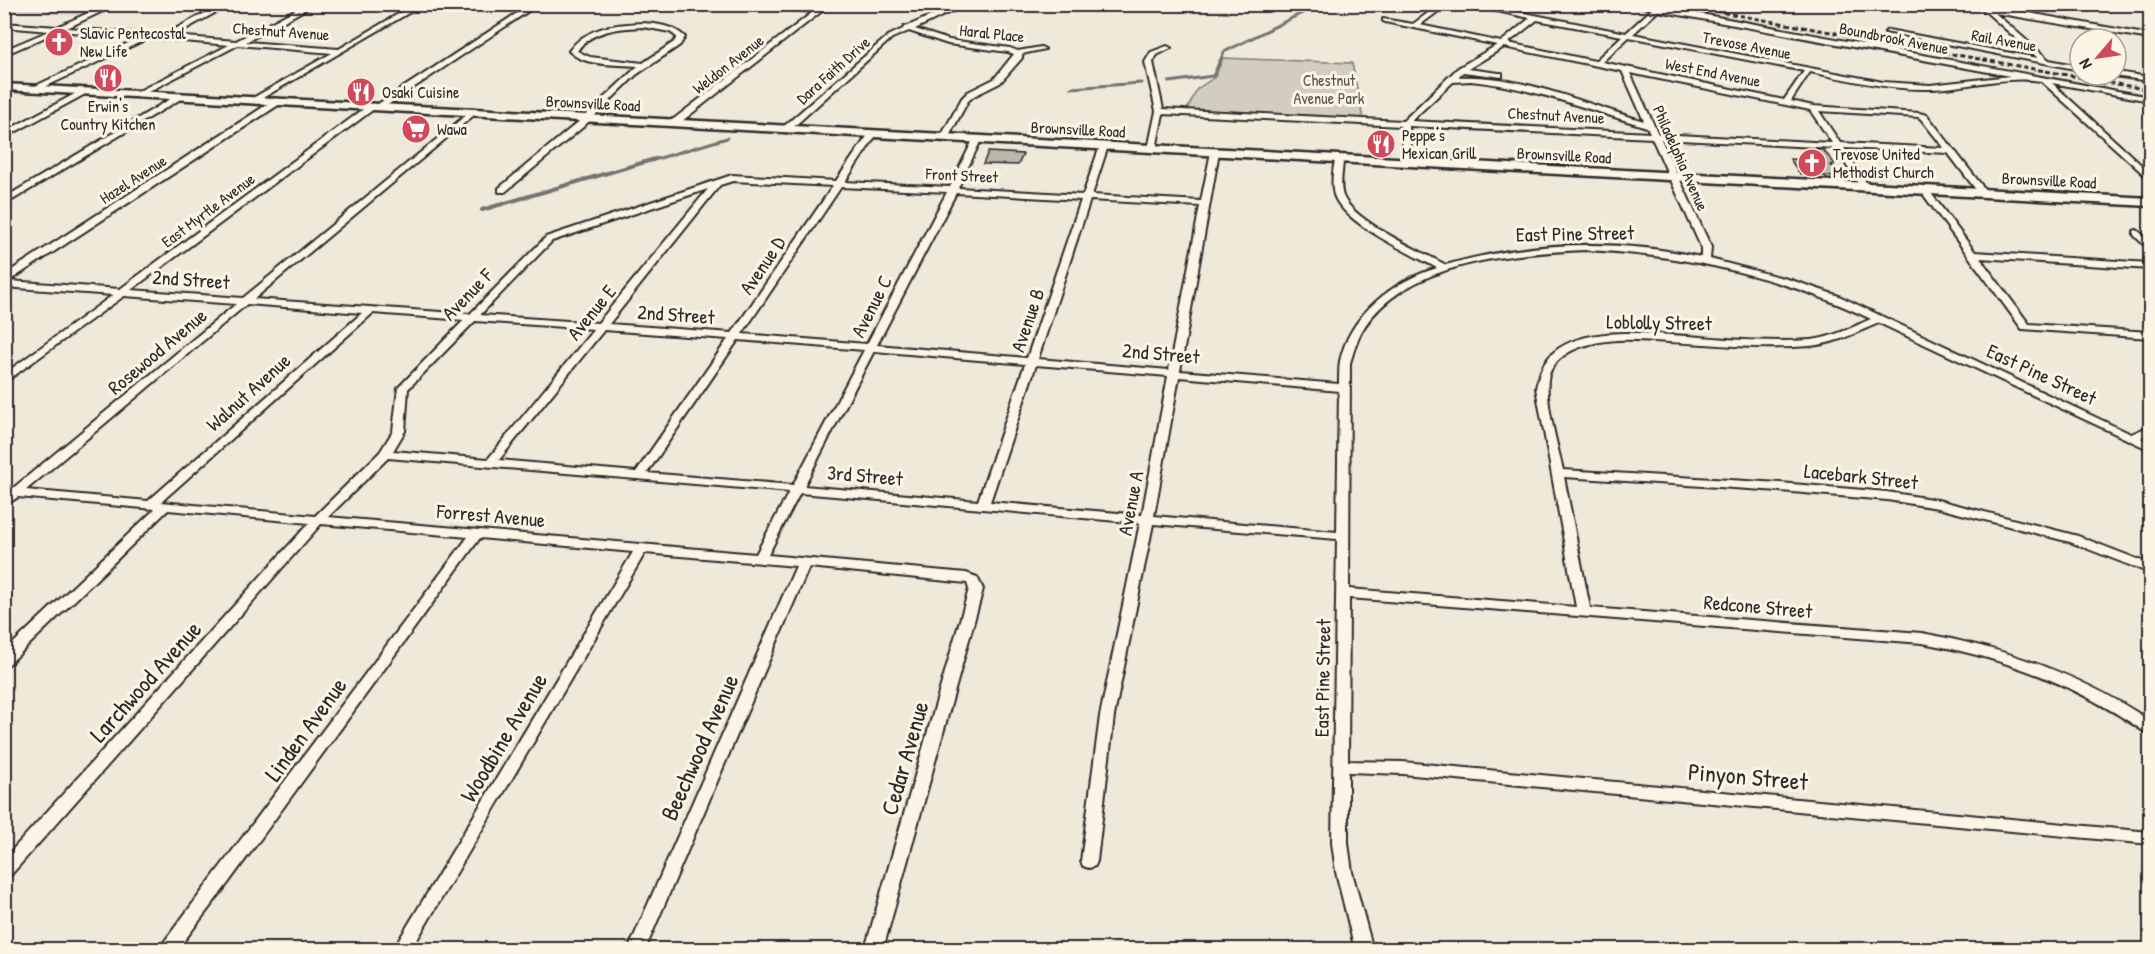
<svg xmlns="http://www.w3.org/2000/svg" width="2155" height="954" font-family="'Patrick Hand',sans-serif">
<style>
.built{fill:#e0dacc}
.green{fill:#d2cdc0;stroke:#7e7c76;stroke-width:1.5}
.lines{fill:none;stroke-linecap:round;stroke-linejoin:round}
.stream-far1{stroke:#75736d;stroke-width:3}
.stream{stroke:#75736d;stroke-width:4}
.building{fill:#bcb7ac;stroke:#2b2b2b;stroke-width:1.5}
.minor-casing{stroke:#2b2b2b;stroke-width:4}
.tertiary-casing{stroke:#2b2b2b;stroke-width:5}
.minor{fill:#fcf5e5;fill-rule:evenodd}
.tertiary{fill:#fcf5e5;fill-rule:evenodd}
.rail{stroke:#2b2b2b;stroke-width:3;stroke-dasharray:5 3;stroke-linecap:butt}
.labels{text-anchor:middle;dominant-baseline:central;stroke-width:6;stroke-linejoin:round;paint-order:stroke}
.far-street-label{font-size:16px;fill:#2b2b2b;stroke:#fcf5e5}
.far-poi-label{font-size:16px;fill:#2b2b2b;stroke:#fcf5e5;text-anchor:start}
.far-park-label{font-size:16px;fill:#555450;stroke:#fcf5e5}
.street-label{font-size:20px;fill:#2b2b2b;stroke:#fcf5e5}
.near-street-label{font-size:24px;fill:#2b2b2b;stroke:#fcf5e5}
</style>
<rect width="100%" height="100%" fill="#efe9da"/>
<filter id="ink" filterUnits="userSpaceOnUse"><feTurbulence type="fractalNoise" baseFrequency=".0167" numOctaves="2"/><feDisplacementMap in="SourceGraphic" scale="12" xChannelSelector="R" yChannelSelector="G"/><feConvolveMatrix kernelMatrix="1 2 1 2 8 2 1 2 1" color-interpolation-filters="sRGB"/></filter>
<g filter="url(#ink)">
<path class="built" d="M21 5H106L79 16 5 11Z"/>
<path class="green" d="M1223 58 1352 63 1363 119 1187 110 1197 89 1215 77Z"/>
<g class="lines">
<path class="stream-far1" d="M1169 82 1213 76 1224 52 1320 4
M1071 88 1141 83
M650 161 727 138"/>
<path class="stream" d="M482 210 655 159"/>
</g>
<path class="building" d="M1811 149 1823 150 1835 164 1831 165 1847 178 1800 174 1790 159 1819 161Z
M988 152 1023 154 1018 165 983 164Z"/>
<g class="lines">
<g class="minor-casing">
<path id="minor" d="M10 4H20L4 12V7Z
M108 4H118L67 28 164 35 222 4H231L173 36 236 41 306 4H315L246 42 339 49 415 4H424L254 103H251V99L332 53 238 45 138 97 134 95 135 93 229 45 149 38 36 91H33V87L139 38 59 31 4 55V50L49 31 4 27V23L57 27Z
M531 4H539L380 110 374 109 131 290 243 298 471 111 475 113 474 115 254 299 470 314 546 237 732 175 836 181 870 132H873L877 134 845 182 950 187 973 140 977 138 981 140 958 188 1083 195 1100 146 1104 144 1108 146 1092 195 1201 201 1211 152 1215 150 1219 152 1180 371 1339 384C1339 377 1339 368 1340 361 1350 314 1393 281 1437 268 1410 253 1344 224 1334 195 1331 184 1333 167 1336 157L1343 159C1343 170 1339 185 1343 196 1354 222 1421 251 1446 265 1529 241 1616 239 1701 257V247L1652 138 1409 126 1412 163 1408 166 1404 163 1401 126 1163 114 1156 149 1152 151 1148 149 1156 111 1145 62 1151 52 1167 46 1171 48 1157 55 1153 62 1163 109 1403 121 1458 68 1497 45 1385 22 1383 21V19L1413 24 1440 4H1448L1420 25 1501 42 1530 18 1463 4H1479L1626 33 1652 9 1630 4H1647L2150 97V101L2052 83 2150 173V180L2041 81C2005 75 1967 88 1930 89 1890 90 1849 80 1810 72L1791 101 1813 106 1919 113 1927 115 1986 191V195H1980L1948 153 1844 148 1869 187 1865 190 1862 189 1835 148 1661 139 1711 247 1710 259 1791 280 1839 296 2131 434 2150 426V433L2141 438 2150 443V450L1879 323C1857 332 1835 344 1810 346 1763 350 1715 344 1668 342 1641 340 1613 337 1587 345 1571 349 1554 359 1549 375 1543 396 1558 447 1563 470L1780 483 1887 492 1938 500 2078 536 2150 564V573L2070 542 1938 508 1887 500 1780 491 1564 477 1590 608 1922 633C2004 648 2081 674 2150 721V733L2145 732C2075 684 2005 658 1922 643L1349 598 1348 761 1403 762 2150 832V844L1403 774 1348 772V843L1352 872 1373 950H1355L1336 872 1332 843 1337 539 1153 524 1114 716 1097 861 1095 866 1089 868 1083 866 1081 861 1100 716 1140 523 800 493 768 555 966 573 977 577 983 589 885 942V950H867V942L969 589 967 583 809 567 645 950H628L796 566 645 553 411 950H393L633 552 480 538 226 886 177 950H158L468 537 321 524 10 876 4 877V859L309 523 168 510 9 664 4 666V652L155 509 18 497 4 506V488L12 489 236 304 124 296 4 383V374L113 295 4 287V275L274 100H280V104L9 281 120 289 369 105 375 106ZM1658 11 2010 76 1930 85 1883 82 1633 34ZM1537 20 1622 36 1595 61 1508 43ZM1629 37 1804 71 1784 100 1602 62ZM1504 47 1622 71 1644 121C1584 104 1521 74 1458 77L1463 72 1502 77V73H1499L1468 69ZM1630 73 1810 110 1832 143 1658 134ZM1471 81C1532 87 1588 110 1647 127L1650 133 1411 121 1453 82ZM1819 111 1918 117 1921 119 1944 148 1840 143ZM733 181 833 186 732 333 609 324 720 185ZM841 187 947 192 867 344 742 334ZM708 189 598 323 480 315 552 241ZM956 193 1081 200 1027 358 877 345ZM1090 200 1200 206 1169 370 1038 359ZM1586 250C1686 255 1781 276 1871 319 1852 327 1832 338 1811 340 1770 343 1729 339 1688 336 1648 334 1587 325 1554 352 1543 362 1539 374 1536 388L1576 607 1349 589 1350 363C1354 351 1357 339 1363 329 1406 261 1514 253 1586 250ZM247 304 362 313 148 501 26 490ZM373 313 464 320 398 388 393 431 380 452 315 516 161 502ZM475 321 594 329 488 459 393 451 405 431 408 389ZM604 330 728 339 636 472 499 460ZM738 340 864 350 793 485 647 473ZM874 351 1025 364 978 501 804 486ZM1036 365 1168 376 1142 515 990 502ZM1179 377 1339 391 1337 532 1154 516ZM388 458 789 492 756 554 328 517Z
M746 4H774L818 9 823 4H831L677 125H671V121L813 12Z
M957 4H967L915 29 949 40 1010 48 1018 51 1041 47 1045 49 1022 54V58L1000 83 974 96 968 101 947 140 940 138 962 98 968 92 994 79 1014 54 1008 52 948 44 909 31 892 38 789 131H783V127L888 36 903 29 904 27 908 26Z
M1076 4H1126L1123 6Z
M1970 4H1980L2150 35V39L1995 13 2049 60 2080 66V70L1885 32 1888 30 2038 58 1985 11Z
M643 23C659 24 673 26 685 37L680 45 636 75 583 127 505 192H499V188L577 123 638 66C617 64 585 67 569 51 586 27 615 24 643 23ZM643 27 670 32 677 37 674 42 643 63 590 57 577 51C591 30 620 28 643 27Z
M2116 72 2150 77V81L2113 76 2116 75Z
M82 90 89 92 4 138V132Z
M177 95 184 97 4 205V198Z
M1924 187 1927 188 1975 252 2150 263V269L1980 258 2029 324 2150 332V338L2022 329 1920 190Z
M2137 230 2150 241V249L2147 248 2134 235V231Z"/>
</g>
<g class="tertiary-casing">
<path id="tertiary" d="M4 84 2150 198V206L4 90Z"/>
</g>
<use href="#minor" class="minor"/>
<use href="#tertiary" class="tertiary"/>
<path class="rail" d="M1676 4 2150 90"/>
</g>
</g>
<defs>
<g id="church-disc" transform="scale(1.5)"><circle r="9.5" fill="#d1495b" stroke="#fcf5e5"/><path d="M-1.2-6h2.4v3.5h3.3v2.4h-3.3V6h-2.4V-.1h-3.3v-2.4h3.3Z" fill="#fff"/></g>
<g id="restaurant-disc" transform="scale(1.5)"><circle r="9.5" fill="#d1495b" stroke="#fcf5e5"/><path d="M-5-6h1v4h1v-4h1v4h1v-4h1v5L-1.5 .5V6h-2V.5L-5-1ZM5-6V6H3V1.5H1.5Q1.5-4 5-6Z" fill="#fff"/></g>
<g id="supermarket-disc" transform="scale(1.5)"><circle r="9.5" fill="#d1495b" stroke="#fcf5e5"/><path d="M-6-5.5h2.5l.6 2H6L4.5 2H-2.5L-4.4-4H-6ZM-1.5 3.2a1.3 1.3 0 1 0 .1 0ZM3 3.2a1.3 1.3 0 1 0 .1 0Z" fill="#fff"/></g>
</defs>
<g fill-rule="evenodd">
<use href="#church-disc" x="59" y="42"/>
<use href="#restaurant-disc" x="108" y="78"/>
<use href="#restaurant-disc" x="361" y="92"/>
<use href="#supermarket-disc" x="416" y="129"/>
<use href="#restaurant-disc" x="1381" y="144"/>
<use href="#church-disc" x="1812" y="163"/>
</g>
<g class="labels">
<g class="far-street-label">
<text transform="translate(281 31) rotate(4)">Chestnut Avenue</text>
<text transform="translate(992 33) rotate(6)">Haral Place</text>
<text transform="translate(1894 38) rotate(11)">Boundbrook Avenue</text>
<text transform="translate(2004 40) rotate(10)">Rail Avenue</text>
<text transform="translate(1747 45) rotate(11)">Trevose Avenue</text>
<text transform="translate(728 64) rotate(-38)">Weldon Avenue</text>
<text transform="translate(833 70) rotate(-42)">Dara Faith Drive</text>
<text transform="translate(1713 72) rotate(11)">West End Avenue</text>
<text transform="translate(593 103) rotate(3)">Brownsville Road</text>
<text transform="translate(1556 115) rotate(3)">Chestnut Avenue</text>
<text transform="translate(1078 129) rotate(3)">Brownsville Road</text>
<text transform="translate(1564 155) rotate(3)">Brownsville Road</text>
<text transform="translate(1681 158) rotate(66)">Philadelphia Avenue</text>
<text transform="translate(962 175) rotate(3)">Front Street</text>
<text transform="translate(133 179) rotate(-33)">Hazel Avenue</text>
<text transform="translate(2049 180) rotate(3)">Brownsville Road</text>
<text transform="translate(208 210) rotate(-37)">East Myrtle Avenue</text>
</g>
<g class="far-poi-label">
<text x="80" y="33">Slavic Pentecostal<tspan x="80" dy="18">New Life</tspan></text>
<text x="382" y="92">Osaki Cuisine</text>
<text x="108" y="106" text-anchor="middle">Erwin's<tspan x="108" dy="18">Country Kitchen</tspan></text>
<text x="437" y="129">Wawa</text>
<text x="1402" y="135">Peppe's<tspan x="1402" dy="18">Mexican Grill</tspan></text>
<text x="1833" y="154">Trevose United<tspan x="1833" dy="18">Methodist Church</tspan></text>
</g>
<g class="far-park-label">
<text x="1329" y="80">Chestnut<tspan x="1329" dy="18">Avenue Park</tspan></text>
</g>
<g class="street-label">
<text transform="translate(1575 233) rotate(-1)">East Pine Street</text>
<text transform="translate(762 265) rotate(-56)">Avenue D</text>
<text transform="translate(191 279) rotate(4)">2nd Street</text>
<text transform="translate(467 294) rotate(-46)">Avenue F</text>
<text transform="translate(871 306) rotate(-63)">Avenue C</text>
<text transform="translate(591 312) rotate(-51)">Avenue E</text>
<text transform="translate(676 314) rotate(4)">2nd Street</text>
<text transform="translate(1027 320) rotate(-71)">Avenue B</text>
<text transform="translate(1659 322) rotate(1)">Loblolly Street</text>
<text transform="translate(157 351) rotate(-40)">Rosewood Avenue</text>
<text transform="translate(1161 353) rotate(5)">2nd Street</text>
<text transform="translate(2042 374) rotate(25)">East Pine Street</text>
<text transform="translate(248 392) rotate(-42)">Walnut Avenue</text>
<text transform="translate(865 475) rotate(5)">3rd Street</text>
<text transform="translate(1861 476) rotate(6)">Lacebark Street</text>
<text transform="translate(1130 503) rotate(-79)">Avenue A</text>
<text transform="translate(491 515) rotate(5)">Forrest Avenue</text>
<text transform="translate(1758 606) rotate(5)">Redcone Street</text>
<text transform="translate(1322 678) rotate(-89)">East Pine Street</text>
</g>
<g class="near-street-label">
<text transform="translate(145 681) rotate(-48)">Larchwood Avenue</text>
<text transform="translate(305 729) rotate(-54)">Linden Avenue</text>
<text transform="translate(503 737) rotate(-59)">Woodbine Avenue</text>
<text transform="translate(699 747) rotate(-66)">Beechwood Avenue</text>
<text transform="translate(904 758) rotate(-74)">Cedar Avenue</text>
<text transform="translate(1748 776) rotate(5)">Pinyon Street</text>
</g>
</g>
<rect width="2155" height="954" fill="none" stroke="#fcf5e5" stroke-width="24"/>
<rect x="12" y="12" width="2131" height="930" fill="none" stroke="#2b2b2b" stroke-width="2" filter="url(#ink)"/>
<g transform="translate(2098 57) rotate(241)"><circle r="28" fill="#fcf5e5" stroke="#a8a49b" stroke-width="1.5"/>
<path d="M0-4.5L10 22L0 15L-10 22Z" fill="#d1495b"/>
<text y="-9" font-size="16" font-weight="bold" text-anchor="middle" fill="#2b2b2b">N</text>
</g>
</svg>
